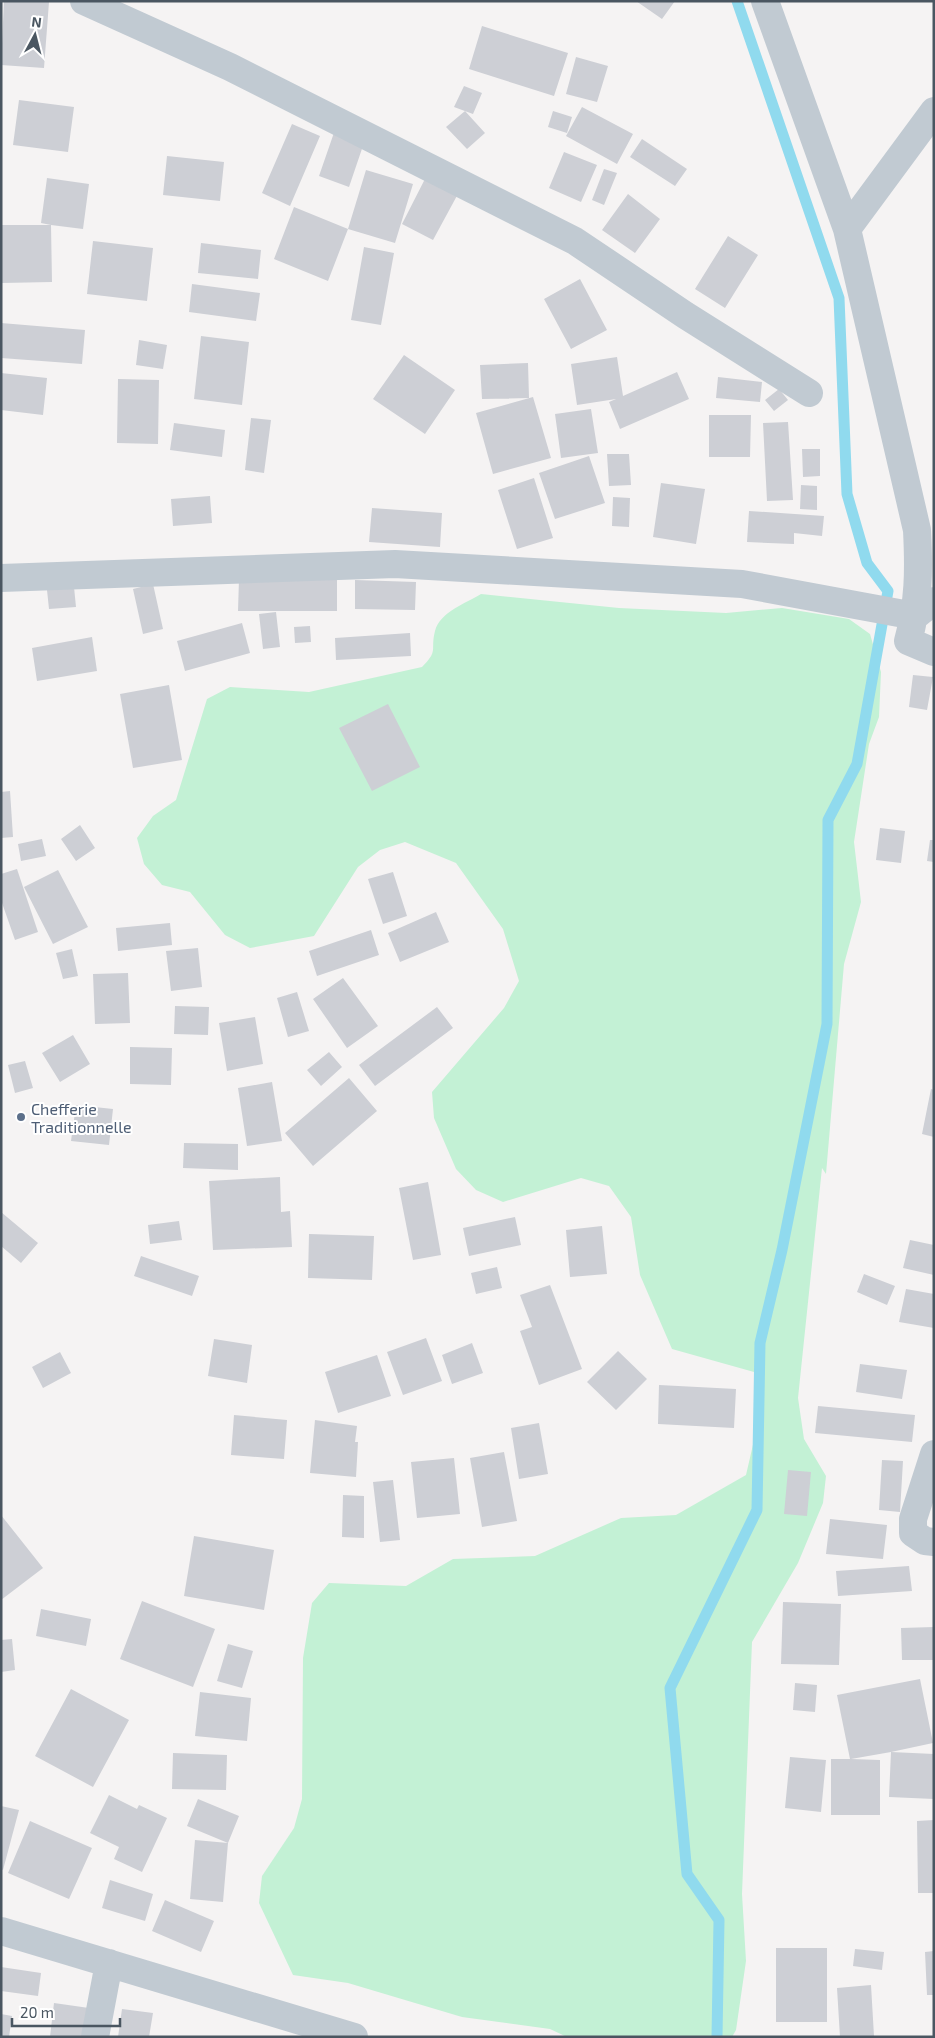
<svg xmlns="http://www.w3.org/2000/svg" width="935" height="2038" font-family="'Exo 2',sans-serif">
<style>
.green{fill:#c3f1d5}
.lines{fill:none;stroke-linecap:round;stroke-linejoin:round}
.stream{stroke:#90daee;stroke-width:11}
.building{fill:#cdcfd5}
.minor{stroke:#c1cad2;stroke-width:28}
.service-dot{fill:#5c6f8a;stroke:#fff;stroke-width:2}
.labels{text-anchor:middle;dominant-baseline:central;stroke-width:4;stroke-linejoin:round;paint-order:stroke}
.service-label{font-size:16px;fill:#4e5e75;stroke:#fff;text-anchor:start}
</style>
<rect width="100%" height="100%" fill="#f5f3f3"/>
<path class="green" d="M481 594 619 608 726 613 782 608 849 619 870 634 881 672 879 717 869 744 854 842 861 902 844 964 826 1174 822 1168 798 1398 804 1439 826 1476 823 1503 798 1563 752 1642 742 1894 746 1961 736 2030 732 2037H567L550 2029 462 2017 348 1983 293 1975 259 1903 262 1876 294 1828 302 1799 303 1658 312 1603 329 1583 406 1586 453 1559 535 1556 621 1518 676 1515 746 1475 758 1423 762 1397 754 1372 672 1349 640 1275 631 1217 609 1186 581 1178 503 1202 476 1190 456 1169 434 1118 432 1092 504 1008 519 981 503 929 456 863 405 842 380 850 358 867 314 936 250 948 225 935 190 892 162 885 144 864 137 838 153 816 176 800 207 699 230 687 309 692 422 667C439 650 430 651 435 631 440 612 466 603 481 594Z"/>
<g class="lines">
<path class="stream" d="M717 2037 719 1920 687 1874 670 1688 757 1510 760 1343 782 1250 827 1024 828 820 857 764 888 591 867 563 847 494 839 298 737 1"/>
</g>
<path class="building" d="M4 1 49 2 44 68 1 65Z
M636 1H675L662 19Z
M482 26 568 53 554 96 469 69Z
M576 57 608 66 597 102 566 94Z
M464 86 482 93 473 114 454 107Z
M19 100 74 107 68 152 13 145Z
M582 107 633 134 617 164 566 136Z
M465 111 485 133 467 149 446 127Z
M553 111 572 117 567 133 548 127Z
M292 124 320 136 290 206 262 193Z
M337 124 367 134 349 187 319 176Z
M642 139 687 169 675 186 630 157Z
M564 152 597 165 581 202 549 188Z
M167 156 224 162 220 201 163 195Z
M604 169 617 173 604 205 592 200Z
M366 170 413 184 395 243 348 229Z
M427 175 459 192 433 240 402 224Z
M47 178 89 184 83 229 51 225 52 282 2 283 1 225H51L41 223Z
M628 194 660 219 635 253 602 230Z
M294 207 348 229 328 281 274 259Z
M728 236 758 255 725 308 695 289Z
M93 241 153 248 147 301 87 294Z
M201 243 261 250 258 279 198 273Z
M364 247 394 253 381 325 351 320Z
M580 279 607 330 571 349 544 299Z
M192 284 260 293 256 321 189 312Z
M1 323 85 330 82 364 1 358Z
M201 336 249 342 242 405 194 399Z
M139 340 167 345 163 369 136 365Z
M404 355 455 390 425 434 373 399Z
M617 357 623 396 677 372 689 399 620 429 609 402 616 399 577 405 571 364Z
M528 363 529 398 482 399 480 365Z
M1 373 47 378 43 415 1 410Z
M718 377 762 382 760 402 716 398Z
M118 379 159 380 158 444 117 443Z
M779 389 788 400 774 411 765 400Z
M533 397 551 458 493 474 476 413Z
M591 409 598 453 561 458 555 414Z
M709 415H751L750 457H709Z
M251 418 271 420 264 473 245 470Z
M788 422 793 500 767 501 763 423Z
M174 423 225 430 222 457 170 450Z
M802 449H820V476L803 477Z
M607 454H629L631 485 609 486Z
M589 456 605 503 555 519 539 473Z
M534 478 553 538 517 549 498 490Z
M661 483 705 489 696 544 653 537Z
M801 485 817 486V510L800 509Z
M210 496 212 523 173 526 171 499Z
M613 497 630 498 629 527 612 526Z
M372 508 442 513 440 547 369 542Z
M749 511 824 516 822 536 794 533V544L747 542Z
M239 579 337 580V611H238Z
M355 580 416 582 415 610 355 609Z
M153 584 163 629 143 634 133 589Z
M74 587 76 607 49 609 47 590Z
M276 612 280 647 263 649 259 614Z
M242 623 250 653 185 671 177 641Z
M310 626 311 642 295 643 294 627Z
M410 633 411 656 336 660 335 638Z
M92 637 97 671 37 681 32 648Z
M913 675 933 677 927 710 909 707Z
M169 685 182 760 133 768 120 694Z
M388 704 420 767 372 791 339 728Z
M10 791 13 837 1 838V792Z
M80 825 95 848 76 861 61 839Z
M880 828 905 831 901 863 876 860Z
M42 839 46 856 21 861 18 844Z
M930 840H934V862L927 861Z
M17 869 38 932 15 940 1 900V874Z
M58 870 88 927 53 944 24 887Z
M393 872 407 916 383 924 368 879Z
M436 912 449 942 400 962 388 933Z
M170 923 172 945 118 951 116 928Z
M371 930 379 955 317 976 309 951Z
M198 948 202 987 171 991 166 951Z
M72 949 78 976 63 979 56 953Z
M128 973 130 1023 95 1024 93 974Z
M343 978 378 1026 347 1048 313 999Z
M297 992 309 1031 288 1037 277 998Z
M175 1006 209 1007 208 1035 174 1034Z
M437 1007 453 1028 375 1086 359 1065Z
M255 1017 263 1064 227 1071 219 1023Z
M73 1035 90 1064 60 1082 42 1053Z
M130 1047 172 1048 171 1085 130 1084Z
M329 1052 342 1067 321 1086 307 1070Z
M25 1061 33 1088 15 1093 8 1065Z
M349 1078 377 1111 313 1166 285 1133Z
M272 1082 282 1141 247 1146 238 1088Z
M931 1089 934 1090V1137L922 1134Z
M76 1105 113 1109 109 1145 71 1141Z
M184 1143 238 1144V1170L183 1168Z
M280 1177 281 1212 290 1211 292 1247 213 1250 209 1181Z
M428 1182 441 1255 413 1260 399 1188Z
M1 1212 38 1243 21 1263 1 1246Z
M515 1217 521 1245 469 1256 463 1228Z
M179 1221 182 1240 150 1244 148 1225Z
M602 1226 607 1274 570 1277 566 1230Z
M309 1234 374 1236 372 1280 308 1278Z
M910 1240 934 1245V1275L903 1268Z
M141 1256 199 1276 192 1296 134 1276Z
M497 1267 502 1288 476 1294 471 1273Z
M864 1274 895 1286 887 1305 857 1292Z
M550 1285 582 1369 539 1385 520 1331 532 1327 520 1295Z
M906 1289 934 1294V1328L899 1322Z
M426 1338 442 1381 403 1395 387 1352Z
M214 1339 252 1345 247 1383 208 1376Z
M472 1343 483 1373 452 1384 442 1355Z
M618 1351 647 1379 616 1410 587 1382Z
M60 1352 71 1373 43 1388 32 1367Z
M377 1355 391 1396 338 1413 325 1372Z
M860 1364 907 1370 902 1399 856 1392Z
M659 1385 736 1389 734 1428 658 1424Z
M818 1406 915 1415 912 1442 815 1433Z
M234 1415 287 1420 284 1459 231 1455Z
M315 1420 357 1426 355 1442H358L356 1477 310 1473Z
M539 1423 548 1474 519 1479 511 1428Z
M504 1452 517 1521 482 1527 470 1458Z
M454 1458 460 1514 417 1518 411 1462Z
M882 1460 903 1461 900 1512 879 1510Z
M788 1470 811 1472 807 1516 784 1514Z
M393 1480 400 1540 380 1542 373 1482Z
M343 1495 364 1496V1538L342 1537Z
M1 1515 43 1568 1 1600Z
M830 1519 887 1525 883 1559 826 1554Z
M194 1536 274 1550 264 1610 184 1596Z
M909 1566 912 1591 838 1596 836 1571Z
M142 1601 215 1629 193 1687 120 1659Z
M783 1602 841 1604 839 1665 781 1664Z
M41 1609 91 1619 86 1646 36 1636Z
M934 1627V1660H902L901 1628Z
M12 1639 15 1670 1 1672V1640Z
M228 1644 253 1651 242 1688 217 1681Z
M920 1679 933 1743 891 1752 934 1754V1799L889 1797 891 1752 851 1759 880 1760V1815H831V1759H850L837 1695Z
M795 1683 817 1685 815 1712 793 1710Z
M71 1689 129 1720 93 1787 35 1756Z
M200 1692 251 1698 247 1741 195 1736Z
M173 1753 227 1755 226 1790 172 1789Z
M790 1757 826 1760 821 1812 785 1808Z
M109 1795 137 1809 139 1805 167 1818 142 1872 114 1859 119 1847 90 1833Z
M198 1799 239 1816 228 1843 187 1826Z
M1 1806 19 1810 3 1870 1 1869Z
M934 1820V1893H918L917 1821Z
M30 1821 92 1848 69 1899 8 1873Z
M195 1840 228 1843 223 1902 190 1899Z
M110 1880 153 1894 145 1921 102 1908Z
M165 1900 214 1921 201 1952 152 1931Z
M776 1948H827V2022H776Z
M855 1949 884 1952 882 1970 853 1966Z
M934 1951V1995H927L925 1952Z
M1 1967 41 1973 38 1996 1 1991Z
M871 1985 874 2036 840 2037 837 1988Z
M54 2003 89 2008 84 2037H50Z
M122 2009 153 2013 149 2037H118Z
M1 2014 12 2016 9 2037H1Z"/>
<g class="lines">
<path class="minor" d="M84 1 230 67 575 241 685 315 809 393
M765 1 847 229 917 530C919 570 919 602 908 641L934 652
M847 229 934 111
M1 578 395 564 742 584 915 616 934 601
M934 1454 913 1519V1533L925 1541 934 1542
M1 1931 354 2037
M95 2037 109 1963"/>
</g>
<circle class="service-dot" cx="21" cy="1117" r="5"/>
<g class="labels">
<g class="service-label">
<text x="31" y="1108">Chefferie<tspan x="31" dy="18">Traditionnelle</tspan></text>
</g>
</g>
<rect width="935" height="2038" fill="none" stroke="#4a5661" stroke-width="5"/>
<g transform="translate(35 35) rotate(7)" stroke="#ffffff" stroke-width="4" paint-order="stroke">
<path d="M0-4L9 19L0 12L-9 19Z" fill="#4a5661"/>
<text y="-8" font-size="14" font-weight="bold" text-anchor="middle" fill="#4a5661">N</text>
</g>
<path d="M12 2018v8h108v-8" fill="none" stroke="#4a5661" stroke-width="2.5"/>
<text x="20" y="2018" font-size="15" fill="#4a5661" stroke="#ffffff" stroke-width="4" paint-order="stroke">20 m</text>
</svg>
